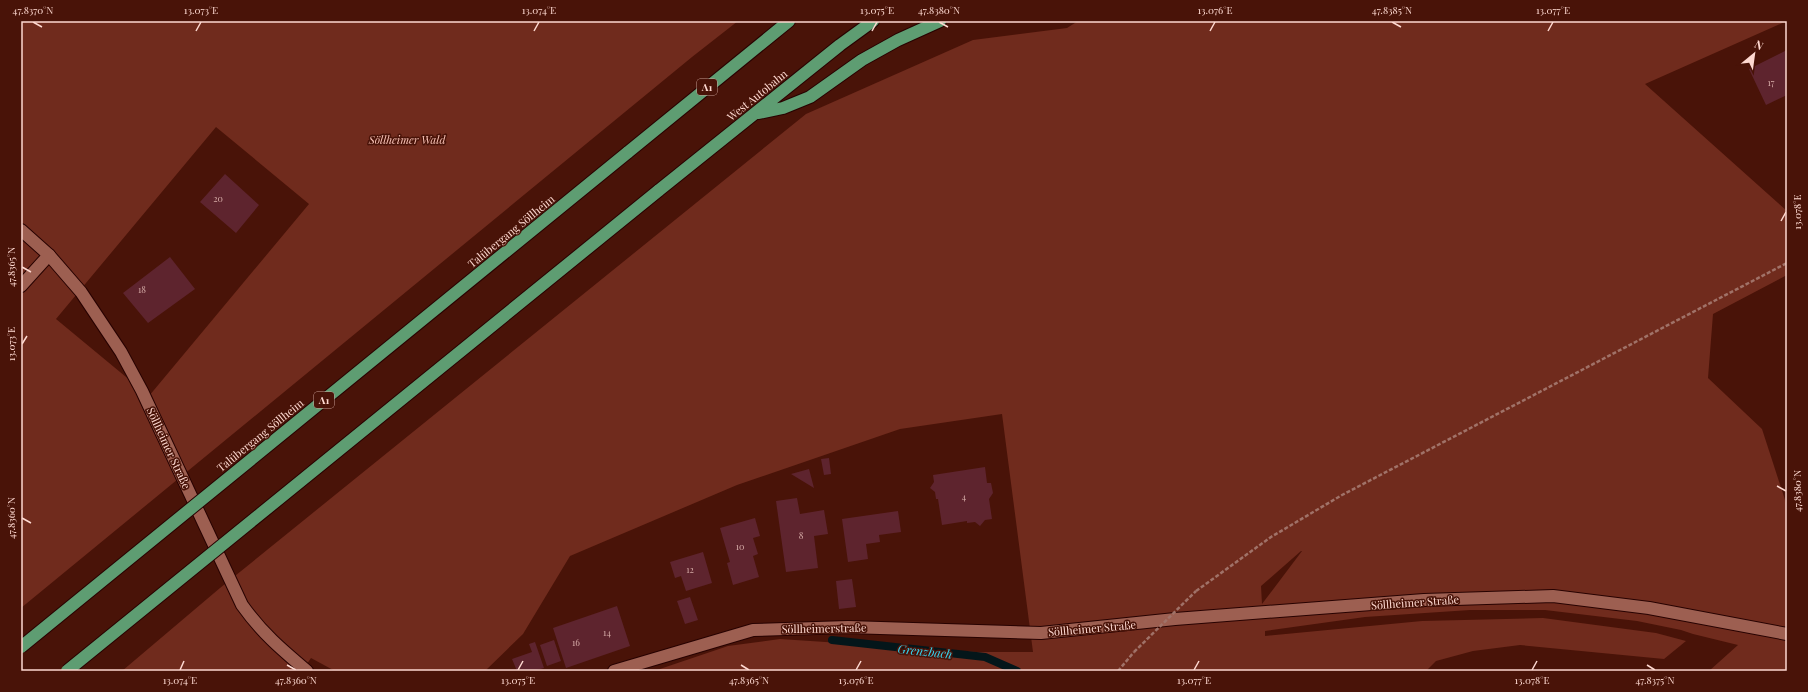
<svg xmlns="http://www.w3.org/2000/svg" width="1808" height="692" font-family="'Playfair Display',serif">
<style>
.green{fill:#702b1d;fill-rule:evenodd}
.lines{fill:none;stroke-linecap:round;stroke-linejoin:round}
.stream{stroke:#04161a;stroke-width:8}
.building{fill:#5e242e}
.lane-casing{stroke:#270200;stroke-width:14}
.street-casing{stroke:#270200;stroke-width:14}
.highway-casing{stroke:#270200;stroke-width:14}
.path{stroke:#a07268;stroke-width:2.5;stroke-dasharray:4 2;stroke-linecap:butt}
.lane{stroke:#9d5f51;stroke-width:12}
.street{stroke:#9d5f51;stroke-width:12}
.highway{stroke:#5e9d72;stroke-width:12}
.highway-bridge-casing{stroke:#270200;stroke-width:14;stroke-linecap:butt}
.path-bridge{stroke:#a07268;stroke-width:2.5;stroke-dasharray:4 2;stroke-linecap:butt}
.highway-bridge{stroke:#5e9d72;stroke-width:12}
.ticks{fill:none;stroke:#fed9d1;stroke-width:1.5}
.labels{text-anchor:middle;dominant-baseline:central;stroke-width:3;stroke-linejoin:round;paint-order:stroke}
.number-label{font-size:9px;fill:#d6aca8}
.shield{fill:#491308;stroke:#c89e95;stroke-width:1}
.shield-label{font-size:10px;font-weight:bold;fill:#fed9d1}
.street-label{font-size:11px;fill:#fed9d1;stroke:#491308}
.park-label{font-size:11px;font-style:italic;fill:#f9c3b7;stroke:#491308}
.water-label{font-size:12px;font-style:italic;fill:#36d3ef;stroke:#491308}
.neatline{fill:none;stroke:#fed9d1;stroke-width:1.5}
.ticks-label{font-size:10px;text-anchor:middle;fill:#fed9d1}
</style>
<rect width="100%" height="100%" fill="#491308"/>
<path class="green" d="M21 21H738L692 57 21 608ZM216 127 309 204 149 396 56 319Z
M1078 21H1787L1645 84 1787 211V275L1713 314 1708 378 1762 429 1787 506V671H1709L1738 645 1693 634 1681 630 1637 621 1545 610H1470L1365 617 1265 631V636L1422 621 1543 618 1656 633 1686 641 1664 659 1520 645 1473 651 1436 661 1426 671H654L728 646 780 639 977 652H1033L1002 414 900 429 737 485 570 556 523 634 485 671H335L311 658 302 671H122L220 588 806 114 973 40 1067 28ZM1301 551H1302L1262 604 1261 586Z"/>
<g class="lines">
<path class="stream" d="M832 640 985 657 1017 671"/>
</g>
<path class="building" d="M1787 50V95L1766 105 1749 69Z
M225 174 259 205 236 233 200 202Z
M170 257 195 289 148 323 123 293Z
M829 458 831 474 824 475 821 459Z
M985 467 987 483H991L993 493 989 499 992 519 985 520 980 526 975 522 967 523V521L942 525 938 499H936L935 492 930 488 934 482 933 475Z
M809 469 814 488 791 474Z
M797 498 800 514 824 510 828 534 814 536 818 568 786 572 776 501Z
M898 511 901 532 879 535 880 542 866 544 868 559 848 562 842 519Z
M755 518 760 536 753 538 758 554 753 556 759 577 733 585 727 563 730 562 720 528Z
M703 552 712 583 686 591 681 576 675 578 670 562Z
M852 579 856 607 839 609 836 581Z
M690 597 698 620 685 624 677 601Z
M617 606 630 646 566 668 553 628Z
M554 640 561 661 547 666 540 645Z
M535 642 544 668 533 671H517L512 659 532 652 529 644Z"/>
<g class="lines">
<g class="lane-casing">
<path id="lane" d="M21 286 49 255"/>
</g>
<g class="street-casing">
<path id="street" d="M21 230 49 255 81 292 121 352 142 391 242 605C262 633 281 649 307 671
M614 671 753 630 848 627 1041 633 1175 619 1424 600 1553 596 1649 608 1787 634"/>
</g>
<g class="highway-casing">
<path id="highway" d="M759 113 783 108 810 97 862 60 898 40 940 21
M627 153 789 21
M658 191 840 45 873 21"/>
</g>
<path class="path" d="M1196 591 1271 537 1342 495 1787 263
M1118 671 1134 652"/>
<use href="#lane" class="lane"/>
<use href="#street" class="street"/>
<use href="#highway" class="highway"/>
<g class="highway-bridge-casing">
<path id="highway-bridge" d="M21 647 627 153
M67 671 658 191"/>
</g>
<path class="path-bridge" d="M1134 652 1196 591"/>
<use href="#highway-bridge" class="highway-bridge"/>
</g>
<path class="ticks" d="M33 22 42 27M939 22 948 27M1392 22 1401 27M196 31 201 22M534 31 539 22M872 31 877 22M1210 31 1215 22M1548 31 1553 22M1781 221 1786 212M22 267 31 272M22 344 27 336M1777 486 1786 491M22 518 31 523M287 665 296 670M741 665 749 670M1647 665 1655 670M180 670 184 661M518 670 523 661M856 670 861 661M1194 670 1199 661M1532 670 1537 661"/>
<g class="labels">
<g class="number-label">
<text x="1771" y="82">17</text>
<text x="218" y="198">20</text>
<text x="142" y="289">18</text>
<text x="964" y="496">4</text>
<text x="801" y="535">8</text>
<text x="740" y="546">10</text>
<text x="690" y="569">12</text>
<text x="607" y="632">14</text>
<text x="576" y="642">16</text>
</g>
<g class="shield">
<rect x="697" y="79" width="20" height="16" rx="3"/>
<rect x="314" y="392" width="20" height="16" rx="3"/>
</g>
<g class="shield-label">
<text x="707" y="87">A1</text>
<text x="324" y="400">A1</text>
</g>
<g class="street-label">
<text transform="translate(757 95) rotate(-39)">West Autobahn</text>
<text transform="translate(511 231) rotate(-39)">Talübergang Söllheim</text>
<text transform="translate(260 435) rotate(-39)">Talübergang Söllheim</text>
<text transform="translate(169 448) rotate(65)">Söllheimer Straße</text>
<text transform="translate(1415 602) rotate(-4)">Söllheimer Straße</text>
<text transform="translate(824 628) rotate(-1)">Söllheimerstraße</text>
<text transform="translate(1092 628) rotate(-5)">Söllheimer Straße</text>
</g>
<g class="park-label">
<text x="407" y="139">Söllheimer Wald</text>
</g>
<g class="water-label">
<text transform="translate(925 651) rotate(6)">Grenzbach</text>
</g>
</g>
<rect width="1808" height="692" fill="none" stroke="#491308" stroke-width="44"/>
<g transform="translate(1754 54) rotate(29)" stroke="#491308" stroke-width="3" paint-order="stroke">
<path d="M0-3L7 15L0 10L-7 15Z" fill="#fed9d1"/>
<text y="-6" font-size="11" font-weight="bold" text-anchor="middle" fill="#fed9d1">N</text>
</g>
<rect x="22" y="22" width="1764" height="648" class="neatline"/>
<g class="ticks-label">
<text x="33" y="14">47.8370°N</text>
<text x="201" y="14">13.073°E</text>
<text x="539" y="14">13.074°E</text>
<text x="877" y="14">13.075°E</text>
<text x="939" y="14">47.8380°N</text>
<text x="1215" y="14">13.076°E</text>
<text x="1392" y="14">47.8385°N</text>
<text x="1553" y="14">13.077°E</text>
<text transform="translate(1797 212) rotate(-90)" y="4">13.078°E</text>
<text transform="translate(11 267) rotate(-90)" y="4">47.8365°N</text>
<text transform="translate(11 344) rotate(-90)" y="4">13.073°E</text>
<text transform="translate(1797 491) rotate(-90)" y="4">47.8380°N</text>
<text transform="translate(11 518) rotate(-90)" y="4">47.8360°N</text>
<text x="180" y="684">13.074°E</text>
<text x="296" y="684">47.8360°N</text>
<text x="518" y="684">13.075°E</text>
<text x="749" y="684">47.8365°N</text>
<text x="856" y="684">13.076°E</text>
<text x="1194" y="684">13.077°E</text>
<text x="1532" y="684">13.078°E</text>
<text x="1655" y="684">47.8375°N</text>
</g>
</svg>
